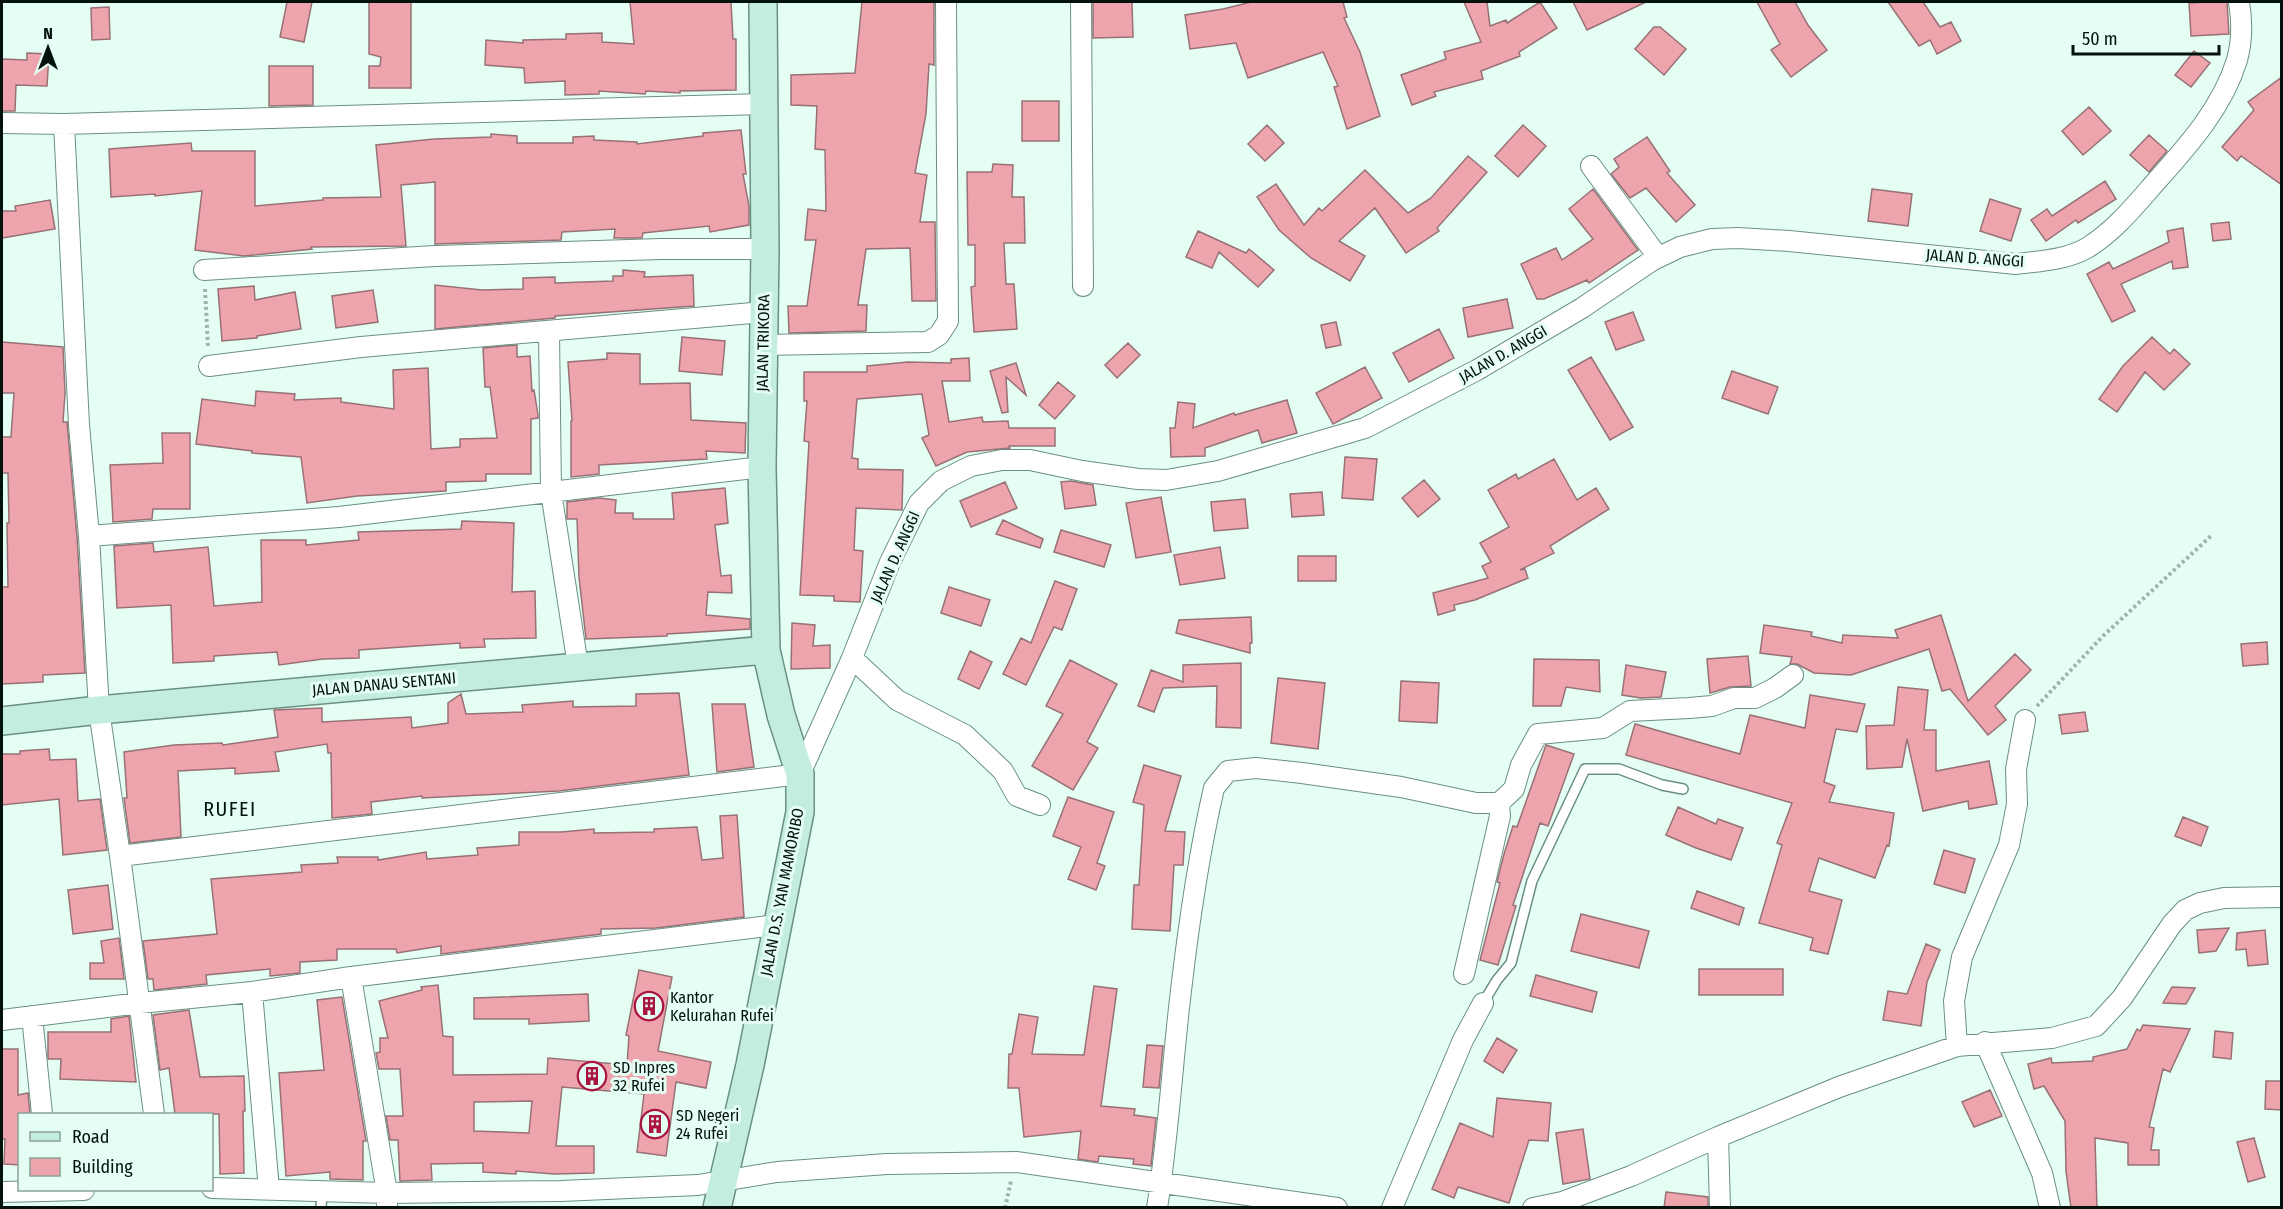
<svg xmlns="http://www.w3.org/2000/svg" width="2283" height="1209" font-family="'Fira Sans Condensed',sans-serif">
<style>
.building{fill:#eea4ad;stroke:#977175;stroke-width:1.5;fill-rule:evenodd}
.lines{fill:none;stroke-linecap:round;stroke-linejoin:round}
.lane-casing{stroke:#6a9082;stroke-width:12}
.street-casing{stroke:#6a9082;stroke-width:22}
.secondary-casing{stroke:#6a9082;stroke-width:30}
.path{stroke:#9eb4ab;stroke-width:4;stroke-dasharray:3 3;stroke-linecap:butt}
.lane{stroke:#fff;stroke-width:9}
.street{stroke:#fff;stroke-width:20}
.secondary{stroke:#c4ede1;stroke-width:27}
.labels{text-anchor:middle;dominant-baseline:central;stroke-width:6;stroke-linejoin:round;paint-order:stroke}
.street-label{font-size:16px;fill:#04120d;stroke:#e5fef4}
.poi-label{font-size:16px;fill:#04120d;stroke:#e5fef4;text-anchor:start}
.quarter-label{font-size:20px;letter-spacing:1.5px;fill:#04120d;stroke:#e5fef4}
</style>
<rect width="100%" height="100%" fill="#e5fef4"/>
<path class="building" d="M287 2H312L304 42 280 37Z
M369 2H411V88H369V66H380L381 57 369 54Z
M630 2H731L733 39H736V90L680 91V93L646 91 645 94 599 91V94L565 95V81L525 83 524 68 485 65 486 40 523 43V40L566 39V34L602 33V42L634 44Z
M862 2H934V65L929 64 926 114 915 173 927 175 920 222H935L936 301H912L910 248 866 249 858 305H867L866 331 789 333 788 306H807L816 240H805L808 209 826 211 825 150 815 149 817 106 791 105V75L855 73Z
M1093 2H1132L1133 37 1093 38Z
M1251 2H1343L1347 17 1344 18 1360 52 1380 116 1347 129 1334 87 1338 86 1323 52 1248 78 1236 43 1190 49 1185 15 1223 9Z
M1464 2H1487L1490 26 1506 20 1507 23 1540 2 1557 28 1519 52 1520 56 1481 71 1483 79 1434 92 1436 96 1412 105 1401 75 1446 59 1444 52 1481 42Z
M1573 2H1646L1587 30Z
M1757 2H1795L1808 25 1827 50 1791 77 1771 50 1780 44Z
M1888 2H1923L1940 27 1951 22 1961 41 1937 54 1930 40 1919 46Z
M2206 2H2227L2229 34 2191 36 2189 3Z
M109 7 110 39 92 40 91 8Z
M1654 27H1660L1686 49 1664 75 1635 49Z
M2194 51 2210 63 2191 87 2175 75Z
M27 53 49 54 47 86 16 85 15 111H2V59L27 60Z
M269 66H313V105L269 106Z
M2282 77V185L2241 156 2237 161 2222 147 2254 110 2248 102Z
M1022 101H1059V141H1022Z
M2089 107 2111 131 2083 155 2062 131Z
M1267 125 1284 143 1265 161 1248 144Z
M1523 125 1546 146 1518 177 1495 156Z
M741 130 746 174H743L749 206V225L710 232 709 226 643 233 642 238H614L615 229 562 232 561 240 435 244V182L401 185 406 246 311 247 312 249 244 256 195 250 202 191 155 196V194L111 197 109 149 191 143 192 151H255V206L323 200V198L381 197 376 145 434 139 491 137V134L517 136V143H573V137L594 136V140L637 142V144L703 136V133Z
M2149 135 2167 151 2149 172 2130 155Z
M1647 137 1670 171 1667 173 1695 205 1676 222 1646 188 1630 198 1611 174 1619 167 1614 159Z
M1468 156 1487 172 1437 228 1439 231 1406 253 1375 208 1339 241 1365 256 1350 281 1311 258 1279 230 1257 197 1276 184 1304 225 1319 208 1322 211 1365 170 1408 213 1431 198Z
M993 164 1013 165 1012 197H1024L1025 243H1004L1006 284H1014L1017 329 974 332 971 287 975 286V245H968L967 172H992Z
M2105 181 2116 199 2078 223 2076 220 2046 241 2031 220 2047 209 2052 216Z
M1593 189 1638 250 1589 283 1587 280 1544 299H1537L1521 264 1556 248 1562 260 1593 239 1569 209Z
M1872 189 1912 194 1908 226 1868 221Z
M1990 199 2021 209 2011 241 1980 231Z
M50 200 55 229 2 238V211H16L15 206Z
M2229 222 2231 239 2213 241 2211 224Z
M2183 228 2188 267 2173 269 2172 261 2121 284 2135 311 2112 322 2087 274 2109 262 2113 269 2169 242 2167 231Z
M1198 231 1246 253 1249 249 1274 270 1258 287 1219 252 1212 268 1186 257Z
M623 270 645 272 644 277 693 275 694 306 555 316V318L435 329V285L482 290 523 289V278L555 277V283L613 281V276H623Z
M254 286 255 300 295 292 301 329 257 336V338L222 341 218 289Z
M373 290 378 322 336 328 332 296Z
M1507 299 1513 328 1468 337 1463 308Z
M1633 312 1644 340 1616 350 1605 322Z
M1336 322 1341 345 1326 348 1321 325Z
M1439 329 1454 358 1409 382 1393 353Z
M682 337 725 341 722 375 679 371Z
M2152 337 2170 354 2174 349 2190 364 2164 390 2145 372 2117 412 2099 399 2123 366Z
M2 342 63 347 65 393 63 422H67L77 537 85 673 43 675V682L2 684V587H8L7 523H9L8 473H2V437H11L14 393H2Z
M1128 343 1140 355 1117 378 1105 365Z
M517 345V357L530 356 532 391 534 390 538 415V418L531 419V474H486V481L446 482V491L357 496 307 503 301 457 252 453V451L196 444 202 399 255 406 256 391 295 394 294 400 341 398V402L394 409 393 370 428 368 431 449 460 447V439L497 438 490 387H485L483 348Z
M607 353 640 354V384L690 383 691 420 746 423 745 453 706 451 707 459 599 465V474L571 477V421H572L568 362 607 359Z
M1591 357 1633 427 1610 440 1568 370Z
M969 358 970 381H942L949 422 982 417 983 422 1008 421 1009 428H1055V446H1009L1010 448 967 452 936 466 922 438 929 435 922 394 857 399 852 458 858 459V469L903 470 902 510 856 508 854 550 863 551 860 602 834 601V596L800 595 809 442 804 441 807 401H804V372H867V366L908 362 951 363V359Z
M1016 363 1026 395 1006 377 1008 412 1002 413 990 371Z
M1365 367 1382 398 1333 424 1316 393Z
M1732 371 1778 387 1768 414 1722 398Z
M1058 382 1075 396 1055 419 1039 405Z
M1287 400 1297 433 1262 443 1258 430 1205 448V456L1171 457 1170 428H1175L1178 402 1195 404 1193 428 1234 413 1235 415Z
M162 433H190V509H153L152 519 113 522 110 465 163 463Z
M1345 457 1377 459 1373 500 1342 498Z
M1554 459 1577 500 1596 488 1609 509 1550 546 1554 553 1520 570 1525 569 1528 578 1475 600 1454 605 1455 610 1438 615 1433 593 1488 578 1482 566 1491 562 1480 543 1509 527 1488 490 1516 474 1518 479Z
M1424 480 1440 499 1418 517 1402 498Z
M1071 481 1093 485 1096 505 1065 509 1061 482Z
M1005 482 1017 508 971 527 960 501Z
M725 488 728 523 715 525 721 576 731 575 732 593 708 592 706 615 750 619V629L667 634V636L586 639 579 577 577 519H567V502L599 498 616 500 615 513H633V519H674L672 493Z
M1322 492 1324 515 1292 517 1290 494Z
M1161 497 1171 552 1136 558 1126 503Z
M1245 499 1248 528 1214 531 1211 502Z
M1003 520 1043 539 1040 548 996 534Z
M462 521 514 523 512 592 535 591 536 638 484 639 485 647 460 648V643L359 650V658L323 659 279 665 277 652 214 656V661L173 663 171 605 117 608 114 546 153 543 154 552 208 547 214 606 262 602 261 540H306V545L359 540 358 532 461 529Z
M1061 530 1111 545 1104 567 1054 552Z
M1220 547 1225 578 1180 585 1174 555Z
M1298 556H1336V581H1298Z
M1055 581 1077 589 1062 630 1054 627 1026 685 1003 674 1021 638 1031 643Z
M949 587 990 600 981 626 941 613Z
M1941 615 1968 701 2015 654 2031 670 1995 706 2006 720 1988 735 1950 689 1942 691 1929 649 1851 675 1814 673 1797 664H1790L1792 657 1760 653 1764 625 1812 632 1811 636 1842 643 1843 635 1898 638 1895 630Z
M1251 617 1252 643H1250V653L1176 633 1179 620Z
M792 623 815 625 813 646 830 645V668L791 669Z
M2267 642 2268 664 2243 666 2241 644Z
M970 651 992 662 979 689 958 679Z
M1748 656 1751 686 1730 687 1710 693 1707 659Z
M1534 659 1599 660 1600 692 1566 687 1561 706H1533Z
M1070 660 1117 684 1087 742 1098 748 1073 790 1032 766 1063 714 1046 706Z
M1241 663V728L1216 727 1217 686 1163 688 1154 712 1138 706 1151 670 1183 682V665Z
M1626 665 1666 672 1661 697 1641 698 1622 695Z
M1278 678 1325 683 1318 749 1271 743Z
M1401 681 1439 683 1437 723 1399 721Z
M1898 687 1928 690 1924 730H1936V771L1989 761 1997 804 1969 809 1968 801 1923 811 1907 739 1902 767 1867 769 1866 726 1894 725Z
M679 693 689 775 559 791 422 798V796L371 802 372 814 332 818 331 753H328L327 744 275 752 279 771 235 774V768L178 771 181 837 130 843 124 798H127L124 752 174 745 222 743 223 745 278 737 274 710 322 708V722L411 717 412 728 448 723V703L461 694 466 714 523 712 522 705 573 701V707L636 706V694Z
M1810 695 1865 704 1857 732 1836 729 1824 782 1835 786 1829 802 1894 813 1889 846 1887 845 1875 878 1819 858 1809 891 1842 900 1828 954 1810 950 1813 938 1759 923 1782 845 1777 843 1792 803 1626 755 1635 724 1740 754 1750 715 1805 728Z
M712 704H745L754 767 717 772Z
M2085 712 2088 731 2062 734 2059 715Z
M1546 745 1574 754 1548 826 1540 823 1513 905 1516 906 1498 965 1480 960 1500 883 1497 882 1504 854 1513 826 1517 827Z
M49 749 50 760 76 759 78 801 100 799 107 850 63 855 59 799 2 805V754H20V751Z
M1144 765 1181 776 1165 831 1185 832 1183 865H1174L1170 931 1132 929 1134 885H1139L1144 805 1133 802Z
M1068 797 1114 812 1097 863 1105 866 1096 890 1068 879 1081 847 1053 836Z
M1678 807 1716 824 1718 819 1743 828 1731 860 1696 848 1666 835Z
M737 815 744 917 656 928 601 929V934L441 954V946L397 953 396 949H337V960L300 962V973L270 976V969L206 975 207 984 154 990 153 979H148L143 941 217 934 211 879 302 872 301 865 338 863 337 857H378V860L426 852 427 859 478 855 477 848 519 845V832H561L594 829V833L654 832V829L697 827 702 860 723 858 720 816Z
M2183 817 2208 827 2201 846 2175 836Z
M1944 850 1975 859 1965 893 1934 884Z
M108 885 113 929 73 934 68 890Z
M1697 891 1744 908 1739 925 1691 908Z
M1581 914 1649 931 1639 968 1571 951Z
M2229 928 2216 951 2199 953 2197 930Z
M2265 930 2268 964 2248 966 2246 949 2236 950 2237 933Z
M119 938 124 979H90V963H104L101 941Z
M1926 944 1940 950 1927 982 1921 1026 1883 1020 1888 991 1907 994Z
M1699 969H1783V995H1699Z
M639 970 672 977 658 1051 711 1062 706 1088 676 1082 666 1156 637 1152 644 1094 562 1087 556 1146H594V1173L554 1174 516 1171V1174L483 1172V1163L431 1164 432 1180 400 1181 398 1140H390L386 1116H403L400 1069H379L376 1053 380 1052V1038H388L379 1001 422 990 421 987 438 985 443 1036 453 1037V1075L547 1074 548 1058 627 1065 629 1036 626 1035ZM532 1101 529 1133 474 1131V1102Z
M1536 975 1597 992 1592 1012 1530 996Z
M1094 986 1117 989 1101 1106 1135 1109 1134 1115 1156 1118 1151 1166 1133 1164 1134 1159 1099 1156 1098 1162 1078 1159 1081 1131 1024 1137 1019 1088H1008L1009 1054H1012L1019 1014 1038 1017 1032 1054 1084 1055Z
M2172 987 2195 988 2186 1004 2163 1003Z
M588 994 589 1021 529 1024V1019H474V998Z
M342 997 366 1141H363V1180L330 1179V1172L286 1176 279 1073 324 1070 317 1000Z
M189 1010 200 1077 244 1076 245 1111H243L244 1173 220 1174 219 1114H175L169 1068 160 1070 153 1015Z
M129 1016 136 1082 60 1079 61 1059H48V1032H111V1019Z
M2143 1025 2190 1029 2170 1072 2163 1069 2149 1127 2154 1128 2151 1150H2159V1165H2128V1143L2095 1138 2097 1208H2071L2066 1171 2065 1121 2044 1086 2034 1089 2028 1064 2051 1058 2052 1063 2093 1061V1057L2127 1049 2137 1029 2140 1031Z
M2215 1031 2233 1033 2231 1059 2213 1057Z
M1497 1038 1517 1050 1503 1073 1484 1061Z
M1147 1045 1163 1046 1159 1088 1143 1087Z
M2 1049H18V1095L28 1093 30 1114H20V1165L4 1164 5 1139H2Z
M2266 1081H2282V1110L2265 1109Z
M1990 1090 2002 1116 1974 1127 1962 1102Z
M1497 1098 1551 1103 1548 1141 1529 1140 1509 1203 1458 1187 1454 1198 1432 1189 1460 1123 1493 1137Z
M1583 1129 1590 1179 1563 1184 1556 1133Z
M2254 1138 2265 1177 2248 1182 2237 1142Z
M1666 1192 1708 1197V1208H1664Z"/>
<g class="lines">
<g class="lane-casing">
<path id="lane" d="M1483 1003 1497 980 1511 963 1532 881 1585 769H1619L1662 785 1683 789
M321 1208 322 1192"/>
</g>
<g class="street-casing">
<path id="street" d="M1081 2 1083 286
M2 123 64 124 763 104
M64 124 79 425 89 536 99 710 120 856 154 1114
M1591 166 1658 257
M204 270 435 256 661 249H765
M549 332 551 492 578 666
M762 345 928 342 939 335 948 321 946 2
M209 366 361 347 764 312
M89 536 339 517 762 467
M852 658 897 700 965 735 1003 771 1017 796 1040 805
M120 856 800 774 852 658 890 562 919 503 941 481 971 466 1002 460H1030L1082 471 1138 479 1166 480 1218 471 1365 428 1477 370 1582 308 1653 260 1680 247 1712 239 1738 238 1789 241 2016 264C2040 261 2066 260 2087 248 2113 232 2133 208 2153 185 2186 148 2222 109 2237 60 2242 42 2242 20 2239 2
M1464 974 1500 816 1499 803
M351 977 387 1193V1208
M252 992 269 1190
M32 1016 42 1114
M2 1020 140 1003 252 992 351 977 776 925
M1985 1042 2042 1173 2050 1208
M1957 1046 1954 1001 1962 957 2009 845 2017 804 2016 769 2025 720
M1718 1137 1720 1208
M212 1188 387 1193 561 1191 698 1185 777 1172 887 1164 1016 1162 1337 1208
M2 1192 84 1190
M1157 1208C1168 1138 1172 1069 1180 999 1188 929 1198 857 1214 788L1228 771 1256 768 1302 773 1401 787 1476 803H1499L1514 789 1521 765 1538 734 1603 728 1630 711 1689 708 1712 706 1734 698H1755L1775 688 1793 675
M1392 1208 1463 1040 1483 1003
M1533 1208 1562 1202 1631 1176 1718 1137 1839 1087 1957 1046 2052 1038 2096 1026 2122 998 2172 924 2185 910 2200 903 2224 898 2282 897"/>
</g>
<g class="secondary-casing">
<path id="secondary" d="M2 721 99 710 766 650
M717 1208 750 1065 800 812V774L781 715 766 650 762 467 765 249 763 2"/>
</g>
<path class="path" d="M205 289 208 347
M2037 706 2103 636 2212 535
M1005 1208 1011 1181"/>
<use href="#lane" class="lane"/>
<use href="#street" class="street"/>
<use href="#secondary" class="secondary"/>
</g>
<defs>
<g id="building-ring" transform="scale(1.5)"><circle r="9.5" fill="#e5fef4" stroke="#a91443" stroke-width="1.5"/><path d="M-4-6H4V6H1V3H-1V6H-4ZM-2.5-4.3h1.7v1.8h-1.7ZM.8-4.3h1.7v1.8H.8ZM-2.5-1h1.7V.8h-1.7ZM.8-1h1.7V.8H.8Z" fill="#a91443"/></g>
</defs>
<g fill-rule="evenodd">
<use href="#building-ring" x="649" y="1006"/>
<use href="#building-ring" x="592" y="1076"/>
<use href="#building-ring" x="655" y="1124"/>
</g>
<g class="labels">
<g class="street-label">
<text transform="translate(1975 258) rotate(4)">JALAN D. ANGGI</text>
<text transform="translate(763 343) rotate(-89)">JALAN TRIKORA</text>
<text transform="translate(1503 354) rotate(-30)">JALAN D. ANGGI</text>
<text transform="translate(895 557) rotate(-66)">JALAN D. ANGGI</text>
<text transform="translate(384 684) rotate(-5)">JALAN DANAU SENTANI</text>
<text transform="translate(782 892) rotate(-79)">JALAN D.S. YAN MAMORIBO</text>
</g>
<g class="poi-label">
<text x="670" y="997">Kantor<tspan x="670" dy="18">Kelurahan Rufei</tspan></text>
<text x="613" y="1067">SD Inpres<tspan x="613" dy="18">32 Rufei</tspan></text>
<text x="676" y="1115">SD Negeri<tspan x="676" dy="18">24 Rufei</tspan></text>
</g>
<g class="quarter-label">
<text x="230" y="809">RUFEI</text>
</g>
</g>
<rect width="2283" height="1209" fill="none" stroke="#04120d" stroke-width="6"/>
<rect x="18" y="1113" width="195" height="78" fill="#e5fef4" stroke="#8ba098" stroke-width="1.5"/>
<rect x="30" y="1132" width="30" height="9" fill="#c4ede1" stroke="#8ba098" stroke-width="1.5"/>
<text x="72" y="1143" font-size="18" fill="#04120d">Road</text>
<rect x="30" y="1158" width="30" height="18" fill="#eea4ad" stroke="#8ba098" stroke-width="1.5"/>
<text x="72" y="1173" font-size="18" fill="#04120d">Building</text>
<g transform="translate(48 48)" stroke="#e5fef4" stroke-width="4.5" paint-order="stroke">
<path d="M0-4.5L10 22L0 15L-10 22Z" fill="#04120d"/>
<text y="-9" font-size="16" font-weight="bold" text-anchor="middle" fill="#04120d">N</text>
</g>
<path d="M2073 45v9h146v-9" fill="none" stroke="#04120d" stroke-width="3"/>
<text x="2082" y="45" font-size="18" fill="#04120d" stroke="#e5fef4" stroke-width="4.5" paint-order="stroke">50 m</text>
</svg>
